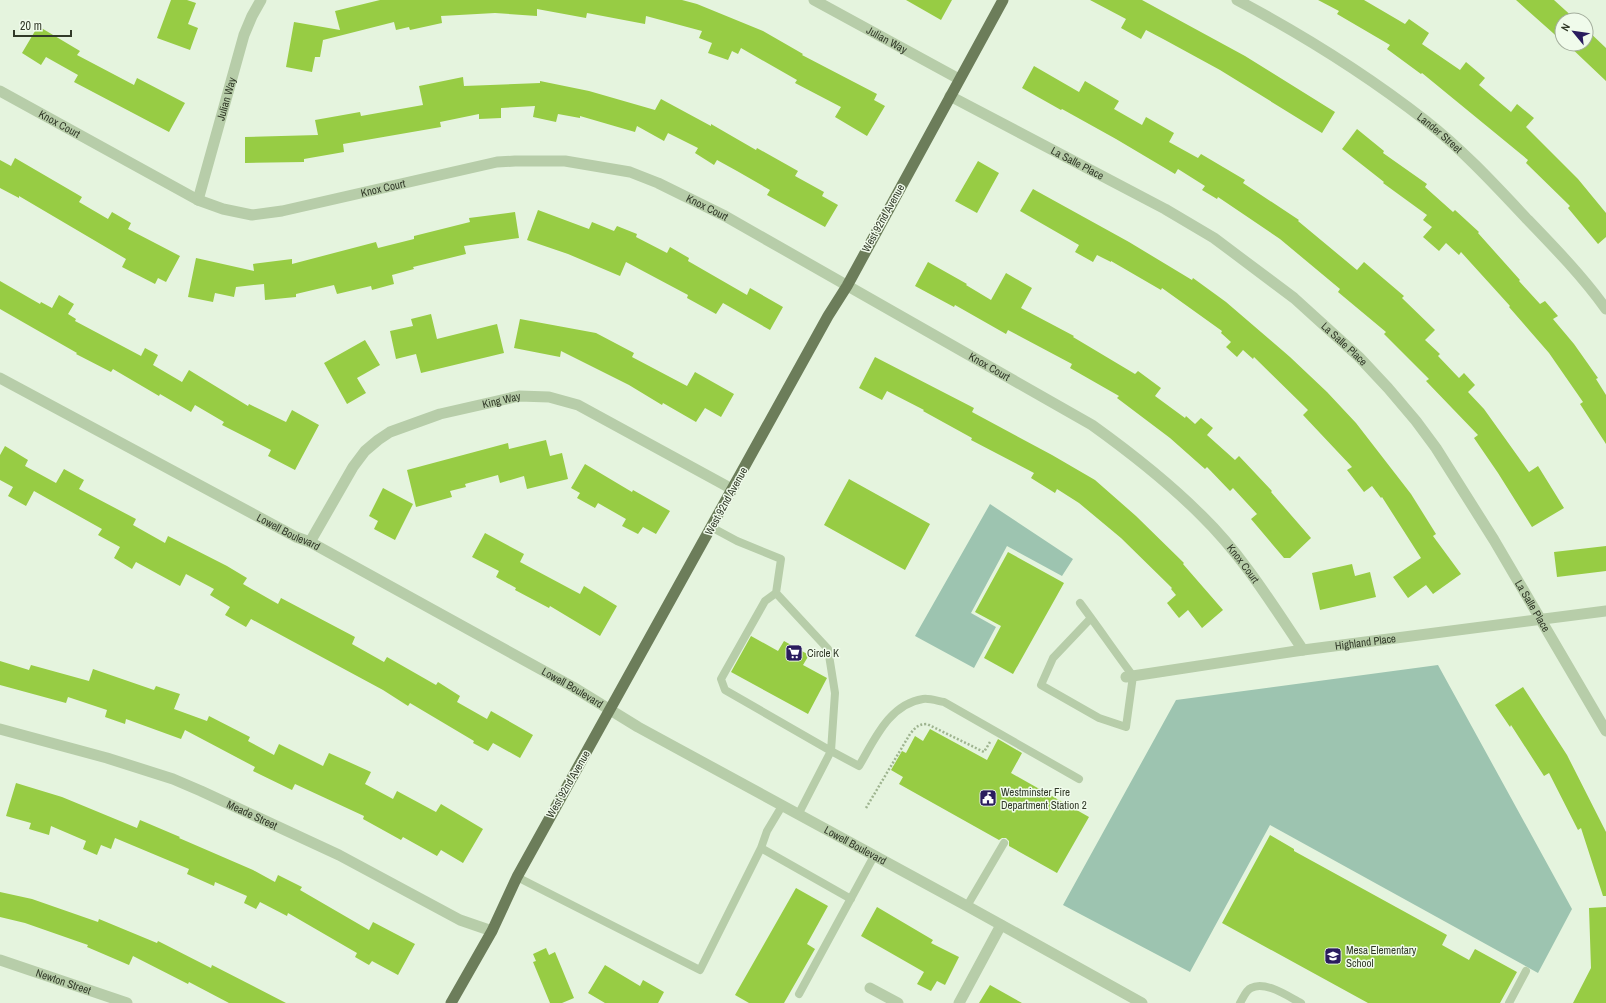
<svg xmlns="http://www.w3.org/2000/svg" width="1606" height="1003" font-family="'Archivo Narrow',sans-serif">
<style>
.green{fill:#9dc4b0}
.building{fill:#97cc44}
.lines{fill:none;stroke-linecap:round;stroke-linejoin:round}
.path{stroke:#9eb48f;stroke-width:2.5;stroke-dasharray:2 2;stroke-linecap:butt}
.service{stroke:#b7cda9;stroke-width:8}
.minor{stroke:#b7cda9;stroke-width:11}
.tertiary{stroke:#b7cda9;stroke-width:11}
.primary{stroke:#6c7d5a;stroke-width:11}
.labels{text-anchor:middle;dominant-baseline:central;stroke-width:3;stroke-linejoin:round;paint-order:stroke}
.street-label{font-size:11px;fill:#323a29;stroke:#f0fbeb}
.poi-label{font-size:11px;fill:#323a29;stroke:#f0fbeb;text-anchor:start}
</style>
<rect width="100%" height="100%" fill="#e5f4de"/>
<path class="green" d="M990 504 1073 559 1062 576 1007 546 971 613 996 627 974 668 915 636Z
M1438 665 1572 909 1538 973 1270 825 1190 972 1063 905 1176 700Z"/>
<path class="building" d="M171 0H187L196 3 188 24 198 28 190 50 157 38Z
M380 0H682L697 4 763 31 803 54 802 55 877 94 874 100 885 106 867 136 835 117 841 107 795 83 797 80 741 48 738 54 732 51 728 60 708 53 712 43 699 38 702 31 646 16 645 24 587 13 586 18 537 9V16L495 13 441 16 442 23 410 30 409 27 396 30 394 22 323 40 320 57H315L312 72 286 67 294 22 340 30 335 11Z
M906 0H952L941 20Z
M1090 0H1142L1245 56 1335 112 1322 133 1220 70 1165 40 1146 30 1141 39 1121 28 1126 19Z
M1318 0H1364L1405 24 1409 19 1429 33 1422 44 1460 70 1466 62 1485 78 1479 85 1511 112 1517 104 1534 118 1526 127 1578 179 1606 213V237L1598 244 1568 208 1570 206 1526 163 1528 160 1422 73 1421 74 1387 49 1390 45 1337 14 1339 11Z
M1516 0H1554L1576 20H1562V41Z
M38 26 80 51 77 55 134 85 137 78 185 103 169 132 74 82 78 75 46 57 41 65 22 53Z
M1586 29 1606 48V81L1567 44H1586Z
M1034 66 1079 92 1085 81 1119 101 1114 109 1142 125 1146 117 1174 133 1169 142 1198 158 1201 154 1245 180 1243 183 1299 220 1298 221 1357 270 1364 262 1404 296 1402 298 1435 330 1425 340 1440 354 1438 356 1459 378 1464 373 1475 385 1468 392 1484 409 1529 472 1538 466 1564 508 1532 527 1498 473 1474 438 1478 435 1426 381 1429 379 1384 334 1386 332 1338 292 1340 289 1280 239 1218 197 1217 199 1202 190 1205 186 1178 169 1175 174 1116 139 1062 109 1061 110 1022 88Z
M463 77 464 86 540 83V81L589 91 655 110 661 99 711 126V124L756 150 757 148 798 171 795 176 824 192 822 196 838 205 825 227 767 195 770 190 737 171 717 160 714 165 695 153 698 148 668 133 664 141 637 126 635 132 580 116V118L558 114 556 122 533 117 535 106 501 108V118L479 119V114L440 122 441 127 343 144 344 152 304 159V162L245 163V137L318 135 315 120 360 112 361 116 423 105 419 86Z
M1357 129 1384 151 1383 153 1427 184 1425 187 1453 212 1455 210 1479 232 1478 233 1520 280 1519 281 1540 304 1545 301 1558 316 1553 319 1574 344 1598 378 1596 379 1606 395V444L1580 404 1583 402 1549 353 1509 307 1510 306 1461 252 1459 255 1446 243 1439 251 1423 237 1432 227 1423 220 1427 215 1383 183 1384 182 1342 149Z
M15 158 82 197 79 202 108 219 112 212 131 223 128 229 180 256 166 282 158 278 155 284 122 267 126 259 19 196V198L0 188V160L11 166Z
M978 161 999 173 977 213 955 201Z
M1033 189 1129 242 1192 280 1193 278 1226 302 1290 357 1327 392 1356 423 1411 494 1436 534 1433 536 1461 574 1433 594 1426 585 1408 598 1393 577 1421 558 1382 497 1381 498 1372 486 1364 492 1347 470 1352 467 1303 415 1308 410 1254 357 1253 359 1243 350 1237 357 1226 347 1231 342 1221 333 1222 331 1162 288 1161 290 1111 261V262L1097 255 1093 262 1075 252 1079 245 1020 211Z
M538 210 589 229 592 222 614 231 617 226 637 234 636 237 667 253 670 247 689 258 688 261 747 295 750 288 783 307 770 330 723 303 716 314 687 298 688 295 626 262 620 276 568 254 527 240Z
M515 212 519 238 464 246 466 254 413 267 414 269 392 275 394 284 372 290 371 286 337 294 334 285 296 294V297L265 300 264 284 236 287 234 297 215 293 213 302 188 297 196 258 254 271 253 264 292 259V264L376 242 378 248 414 239V236L470 222 469 218Z
M928 262 967 284 966 285 991 300 1006 273 1032 288 1021 308 1074 336 1073 337 1135 374 1138 371 1161 388 1155 396 1185 418 1186 416 1195 424 1201 418 1213 428 1207 435 1235 460 1239 456 1272 491 1271 492 1311 538 1290 558H1284L1251 519 1257 514 1233 488 1230 491 1207 467 1205 469 1170 438 1117 398 1119 396 1070 368 1072 364 1008 330 1006 334 955 305 954 307 915 286Z
M0 281 40 304 41 302 52 308 59 295 74 304 68 314 76 319 75 321 141 356 145 348 158 355 153 365 182 382 189 370 248 406 249 404 286 422 292 410 319 425 295 470 268 456 271 450 222 425 224 422 195 405 191 412 160 394 159 396 113 369 111 372 76 354 77 353 0 309Z
M431 314 437 339 497 324 504 353 421 373 416 354 396 359 390 331 413 326 411 319Z
M520 319 596 333 634 353 632 357 687 386 695 372 734 394 721 417 705 408 696 422 663 403 662 405 629 385 561 351 560 357 514 348Z
M365 340 380 365 357 378 366 393 347 404 324 363Z
M875 357 974 408 972 412 1052 455 1095 480 1136 516 1184 563 1183 564 1223 610 1202 628 1188 610 1179 618 1167 603 1176 595 1171 589 1172 588 1121 538 1079 503 1057 489 1055 493 1031 478 1034 473 971 440 972 438 923 411 924 410 887 391 882 400 859 388Z
M546 440 550 456 562 453 568 479 527 489 524 476 500 483 498 475 465 484 466 487 450 491 452 497 416 507 407 470 508 443 509 449Z
M5 446 28 460 25 466 56 483 64 469 84 480 79 489 136 519 133 525 165 543 168 536 227 566 247 578 243 584 278 604 281 598 355 637 352 644 384 662 387 657 436 685 438 682 460 696 457 702 487 719 491 711 533 735 520 758 493 743 488 751 473 743 474 741 410 703 408 706 383 690 251 619 246 627 225 615 230 607 210 595 214 589 186 574 180 586 136 562 132 569 114 558 120 547 98 535 102 529 34 491 26 506 8 496 13 487 0 480V455Z
M585 464 632 492 633 490 670 511 656 534 643 527 638 534 622 526 626 519 598 503 595 508 577 498 580 493 571 488Z
M849 479 930 524 905 570 824 525Z
M383 488 413 504 395 540 374 529 378 521 369 516Z
M485 533 524 554 520 562 580 594 584 586 617 606 600 636 550 606 549 608 515 590 516 588 496 577 499 571 472 557Z
M1606 546V571L1557 577 1554 552Z
M1008 552 1064 583 1013 674 984 658 1001 626 975 612Z
M1352 564 1355 576 1370 572 1376 597 1320 610 1312 573Z
M751 636 778 651 784 641 809 655 803 665 827 678 808 714 731 672Z
M0 661 29 670 31 665 89 681 93 669 154 690 156 686 180 694 174 709 207 721 209 716 250 737 248 741 274 755 279 744 323 766 329 753 371 772 365 784 393 799 397 791 436 812 441 804 483 829 463 863 441 850 437 856 403 837 401 840 363 819 364 816 295 784 292 790 253 771 255 767 185 730 181 739 126 719 125 724 105 717 107 710 68 697 66 703 0 685Z
M1523 687 1567 755 1606 832V896H1603L1581 828 1578 830 1549 773 1544 776 1511 725 1510 727 1495 705Z
M930 729 987 760 998 739 1022 753 1011 773 1089 817 1057 873 1009 846V841L1006 838H1002L999 840 899 784 903 777 891 770 902 751 906 753 915 736 923 741Z
M16 783 62 797 137 828 140 820 180 837 179 838 253 870 275 882 278 875 302 887 300 890 369 930 373 922 415 944 398 975 372 961 369 965 355 957 357 953 288 913 287 916 260 902 256 909 244 903 247 896 215 882 214 886 187 874 189 869 115 838 111 849 101 845 97 855 83 849 86 841 51 826 49 835 29 829 31 823 6 816Z
M1270 835 1294 849V851L1447 935 1442 945 1469 960 1475 949 1517 972 1500 1003H1368L1222 923Z
M796 888 828 906 807 944 815 949 784 1003H749L735 995Z
M0 892 32 899 98 922 99 919 157 943 158 941 211 968 212 965 286 1003H229L189 982 188 984 133 956 129 965 87 947 88 945 25 923 0 917Z
M877 907 933 940 931 943 959 957 945 985 937 981 931 991 917 984 924 972 861 936Z
M1606 907V1003H1573L1591 968 1589 908Z
M546 948 549 955 555 952 574 998 562 1003H550L533 962 536 961 533 954Z
M605 965 640 986 643 980 664 992 658 1003H605L588 993Z
M990 985 1022 1003H979Z"/>
<g class="lines">
<path class="path" d="M866 808 910 734C915 728 918 724 927 724L984 752 990 742"/>
<path class="service" d="M711 527 737 541 781 559 776 593 828 649 835 693 831 751 725 690 721 679 765 601 776 593
M1080 603C1098 627 1115 652 1133 676L1126 727 1099 718 1041 685 1053 658 1091 618
M798 815 831 751 859 766C874 741 889 704 923 699 929 698 938 701 944 702L1079 779
M761 848 851 899
M517 877 700 970 761 848 767 831 782 806
M967 906 1004 843
M799 994 874 856
M1240 1003C1243 998 1246 990 1251 988 1265 980 1289 997 1301 1003
M1509 1003 1526 971"/>
<g class="minor">
<path id="s1" d="M814 0 959 79"/>
<path id="s2" d="M1237 0C1303 35 1367 75 1426 121 1463 150 1496 186 1528 220 1555 248 1583 277 1606 309"/>
<path id="s3" d="M0 91 198 200 223 209 252 215 282 211 497 162 515 161H565L630 172 658 183 725 216 1092 425C1131 453 1168 482 1202 516 1242 555 1272 604 1303 650"/>
<path id="s4" d="M950 96 1165 209 1214 238 1294 298 1359 357 1388 388 1416 421 1436 448 1494 540 1606 731"/>
<path id="s5" d="M198 200 244 35 252 16 261 0"/>
<path id="s6" d="M310 542 353 467 365 451 378 440 390 432 440 414 519 396 549 397 578 405 732 489"/>
<path id="s7" d="M1126 677 1303 650 1606 611"/>
<path id="s8" d="M0 729 107 758 173 779 201 791 339 855 460 920 492 931"/>
<path id="s9" d="M0 960 127 1003"/>
<path d="M870 988 898 1003"/>
<path d="M959 1003 1001 925"/>
</g>
<path class="tertiary" id="s10" d="M0 378 296 537 310 542 573 687 638 727 967 906 1142 1003"/>
<path class="primary" d="M451 1003 492 931 517 877 828 316 847 286 1003 0"/>
</g>
<defs>
<g id="supermarket-square" transform="scale(0.9)"><rect x="-9" y="-9" width="18" height="18" rx="4" fill="#2a1c5e" stroke="#f0fbeb"/><path d="M-6-5.5h2.5l.6 2H6L4.5 2H-2.5L-4.4-4H-6ZM-1.5 3.2a1.3 1.3 0 1 0 .1 0ZM3 3.2a1.3 1.3 0 1 0 .1 0Z" fill="#fff"/></g>
<g id="civic-square" transform="scale(0.9)"><rect x="-9" y="-9" width="18" height="18" rx="4" fill="#2a1c5e" stroke="#f0fbeb"/><path d="M-.6-6.5H3V-4.5H.6V-3L4-1V1h2V6H-6V1h2V-1L-.6-3ZM-1.2 2.5V6h2.4V2.5Z" fill="#fff"/></g>
<g id="school-square" transform="scale(0.9)"><rect x="-9" y="-9" width="18" height="18" rx="4" fill="#2a1c5e" stroke="#f0fbeb"/><path d="M0-5L7-2L0 1L-7-2ZM-4 1L0 2.5L4 1V4Q0 6-4 4Z" fill="#fff"/></g>
</defs>
<g fill-rule="evenodd">
<use href="#supermarket-square" x="794" y="653"/>
<use href="#civic-square" x="988" y="798"/>
<use href="#school-square" x="1333" y="956"/>
</g>
<g class="labels">
<g class="street-label">
<text stroke="none"><textPath href="#s1" startOffset="83">Julian Way</textPath></text>
<text stroke="none"><textPath href="#s5" startOffset="105">Julian Way</textPath></text>
<text stroke="none"><textPath href="#s3" startOffset="68">Knox Court</textPath></text>
<text stroke="none"><textPath href="#s2" startOffset="243">Lander Street</textPath></text>
<text stroke="none"><textPath href="#s4" startOffset="144">La Salle Place</textPath></text>
<text stroke="none"><textPath href="#s3" startOffset="416">Knox Court</textPath></text>
<text stroke="none"><textPath href="#s3" startOffset="752">Knox Court</textPath></text>
<text transform="translate(883 218) rotate(-61)">West 92nd Avenue</text>
<text stroke="none"><textPath href="#s4" startOffset="468">La Salle Place</textPath></text>
<text stroke="none"><textPath href="#s3" startOffset="1076">Knox Court</textPath></text>
<text stroke="none"><textPath href="#s6" startOffset="254">King Way</textPath></text>
<text transform="translate(726 501) rotate(-61)">West 92nd Avenue</text>
<text stroke="none"><textPath href="#s10" startOffset="327">Lowell Boulevard</textPath></text>
<text stroke="none"><textPath href="#s3" startOffset="1400">Knox Court</textPath></text>
<text stroke="none"><textPath href="#s4" startOffset="792">La Salle Place</textPath></text>
<text stroke="none"><textPath href="#s7" startOffset="242">Highland Place</textPath></text>
<text stroke="none"><textPath href="#s10" startOffset="651">Lowell Boulevard</textPath></text>
<text transform="translate(568 784) rotate(-60)">West 92nd Avenue</text>
<text stroke="none"><textPath href="#s8" startOffset="267">Meade Street</textPath></text>
<text stroke="none"><textPath href="#s10" startOffset="975">Lowell Boulevard</textPath></text>
<text stroke="none"><textPath href="#s9" startOffset="67">Newton Street</textPath></text>
</g>
<g class="poi-label">
<text x="807" y="653">Circle K</text>
<text x="1001" y="792">Westminster Fire<tspan x="1001" dy="13">Department Station 2</tspan></text>
<text x="1346" y="950">Mesa Elementary<tspan x="1346" dy="13">School</tspan></text>
</g>
</g>
<g transform="translate(1574 32) rotate(299)"><circle r="19" fill="#f0fbeb" stroke="#a4ae9d"/>
<path d="M0-3L7 15L0 10L-7 15Z" fill="#2a1c5e"/>
<text y="-6" font-size="11" font-weight="bold" text-anchor="middle" fill="#323a29">N</text>
</g>
<path d="M14 30v6h57v-6" fill="none" stroke="#323a29" stroke-width="2"/>
<text x="20" y="30" font-size="12" fill="#323a29" stroke="#f0fbeb" stroke-width="3" paint-order="stroke">20 m</text>
</svg>
